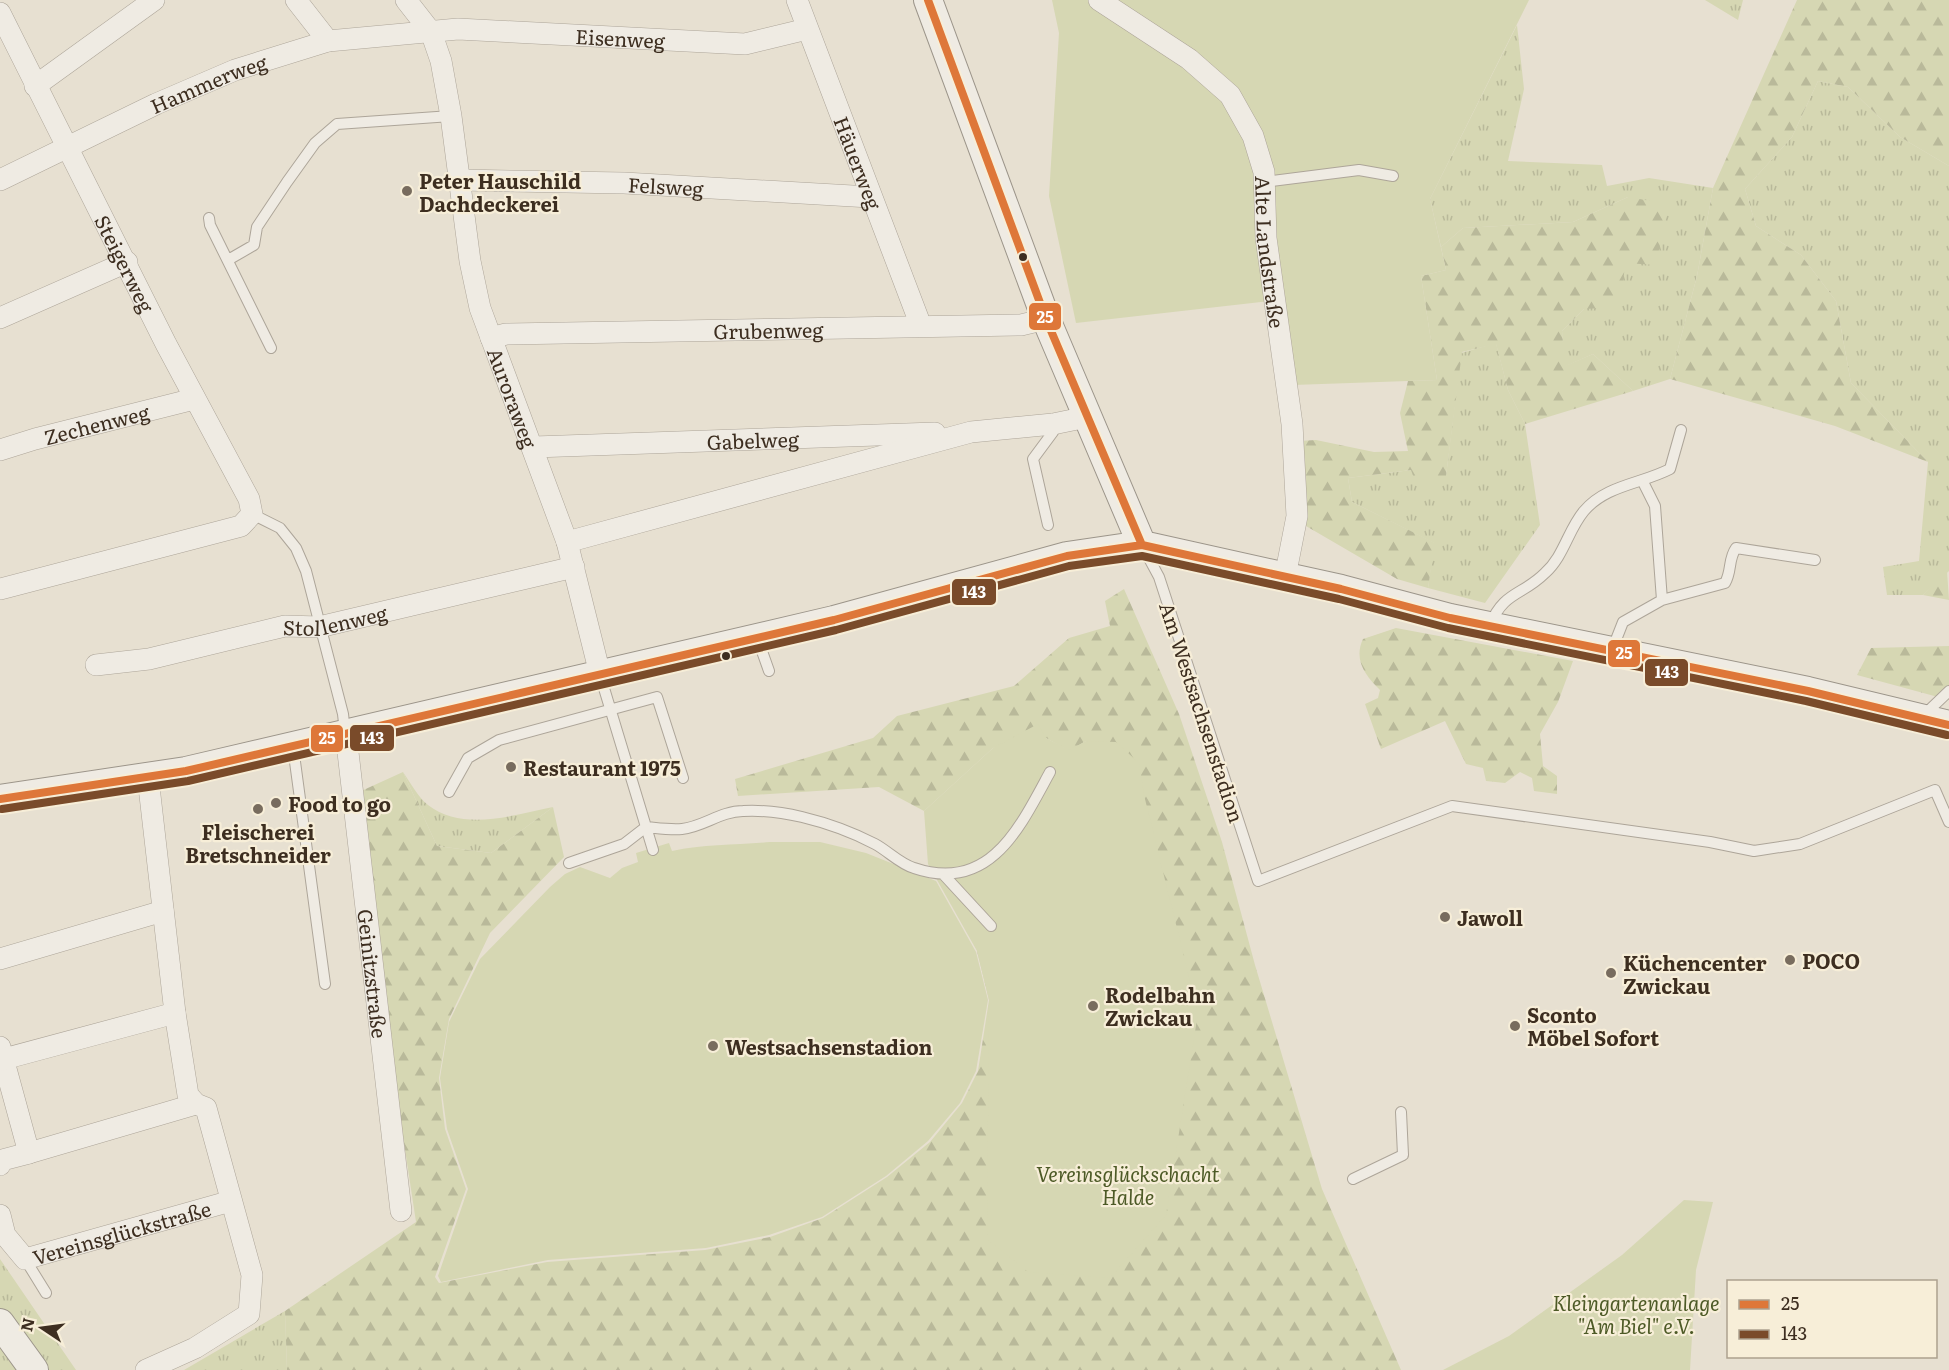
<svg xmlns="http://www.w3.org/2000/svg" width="1949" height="1370" font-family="Literata,serif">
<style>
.grass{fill:url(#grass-tufts)}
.forest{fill:url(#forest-firs)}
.garden{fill:#d6d7b3}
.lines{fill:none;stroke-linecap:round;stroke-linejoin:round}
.service-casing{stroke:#ada599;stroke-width:12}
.minor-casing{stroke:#ada599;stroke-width:22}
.secondary-casing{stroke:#9c958a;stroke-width:30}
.service{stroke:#efebe3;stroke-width:10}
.minor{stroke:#efebe3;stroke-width:21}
.secondary{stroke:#efebe3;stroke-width:28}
.bus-1-casing{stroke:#f7eed8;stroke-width:12}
.bus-2-casing{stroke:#f7eed8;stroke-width:12}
.bus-1{stroke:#de7739;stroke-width:8}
.bus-2{stroke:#7a4b2a;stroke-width:8}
.poi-dot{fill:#786c5e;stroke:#f7eed8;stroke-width:2}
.bus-dot{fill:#3d2e20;stroke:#f7eed8;stroke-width:2}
.labels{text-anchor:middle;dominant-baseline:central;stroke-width:4.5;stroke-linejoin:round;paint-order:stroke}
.street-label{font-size:20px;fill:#3d2e20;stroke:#f7eed8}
.poi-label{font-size:20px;font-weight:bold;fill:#3d2e20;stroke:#f7eed8;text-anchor:start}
.park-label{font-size:20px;font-style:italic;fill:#4d5a26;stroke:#f7eed8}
.line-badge{stroke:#f7eed8;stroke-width:2}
.badge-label{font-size:16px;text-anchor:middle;font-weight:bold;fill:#fff}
</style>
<defs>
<pattern id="grass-tufts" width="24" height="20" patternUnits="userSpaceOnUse" patternTransform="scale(1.5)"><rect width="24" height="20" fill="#d6d7b3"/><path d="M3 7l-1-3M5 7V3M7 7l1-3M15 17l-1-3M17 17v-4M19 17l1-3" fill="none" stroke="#b9b99a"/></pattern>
<pattern id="forest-firs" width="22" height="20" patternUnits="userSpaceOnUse" patternTransform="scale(1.5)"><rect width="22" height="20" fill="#d6d7b3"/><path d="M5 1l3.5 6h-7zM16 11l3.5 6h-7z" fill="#b9b99a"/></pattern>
</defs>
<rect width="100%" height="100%" fill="#e7e0d1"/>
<path class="grass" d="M1705 0H1743L1738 20Z
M1517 25 1524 89 1508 161 1602 165 1607 186 1649 178 1713 188 1697 276 1670 379 1633 391 1593 354 1564 367 1562 331 1584 309 1628 197 1573 222 1463 228 1441 247 1430 199Z
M1818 81 1848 87 1900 137 1949 166V571L1923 595H1887L1883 567 1919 561 1928 462 1851 383 1836 301 1801 255 1756 226 1745 189 1792 137Z
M1496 343 1508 390 1525 424 1540 525 1485 603 1428 588 1434 543 1352 502 1348 478 1411 470 1446 476 1461 353Z
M403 772C410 782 418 797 428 805 463 832 514 815 553 807L491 853 437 846Z
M0 1259 76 1370H0Z
M285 1311 287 1370H184Z"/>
<path class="forest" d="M1797 0H1949V166L1900 137 1848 87 1818 81 1792 137 1745 189 1756 226 1801 255 1836 301 1851 383 1928 462 1835 426 1670 379 1697 276 1713 188Z
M1628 197 1668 204 1656 265 1625 263 1621 307 1584 309 1562 331 1565 366 1593 354 1633 391 1525 424 1508 390 1496 344 1462 352 1446 476 1415 481 1411 470 1348 478 1352 502 1435 543 1428 588 1397 579 1306 526 1298 441 1316 440 1374 452 1408 451 1400 413 1408 381 1437 380 1421 276 1446 270 1441 247 1463 228 1573 222Z
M1947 571 1949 600 1923 595Z
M1124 589 1179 714 1222 842 1255 965 1322 1189 1401 1370H287L285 1311 416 1222 379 978 359 792 403 772 437 846 491 853 553 807 564 857 490 933 449 1019 439 1078 445 1129 466 1189 435 1277 439 1283 547 1262 705 1250 770 1237 823 1218 887 1177 930 1142 962 1103 978 1071 989 1000 977 951 1086 741 1069 751 1046 738 993 748 924 811 879 787 738 796 735 779 873 738 897 716 1014 686 1069 638 1110 626 1105 601Z
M1396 628 1573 661 1558 702 1540 734 1543 766 1557 776V794L1534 791 1532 778 1520 772 1505 783 1486 781 1483 768 1466 764 1445 721 1381 749 1365 704 1378 698 1380 690C1366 676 1353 660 1363 639Z
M1949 646V700L1857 675 1871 648Z"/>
<path class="garden" d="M1052 0H1529L1430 199 1446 270 1421 276 1437 380 1293 385 1279 300 1076 323 1049 196 1059 33Z
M1038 724 1046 738 1069 750 1086 741 1116 742 1139 763 1144 795 1198 1013 1166 1215 1110 1278 1028 1272 987 1239 989 1000 977 951 928 864 924 811 993 748Z
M770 842H820L866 853 936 881 976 952 988 1000 976 1071 960 1103 928 1141 886 1176 822 1217 769 1235 706 1248 548 1260 441 1282 438 1276 468 1189 447 1129 440 1078 449 1022 480 959 550 887 565 874 580 867 610 878 622 868 638 862 636 853 669 843 672 851C704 844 737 845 770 842Z
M1684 1200 1713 1202 1696 1270 1690 1370H1443L1509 1336 1622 1255Z"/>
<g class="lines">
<g class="service-casing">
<path id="service" d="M1264 182 1359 170 1393 176
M209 218 210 225 271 348
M228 260 254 245 257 227 287 182 315 143 337 124 451 116
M1643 482 1655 506 1662 600
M252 514 280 528 296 548 306 571 343 714 345 732
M1048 525 1033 459 1053 432V424
M1145 551 1159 577 1258 881 1452 806 1710 842 1754 851 1800 844 1935 790 1949 822
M1490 625C1504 591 1522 596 1545 573 1564 556 1568 530 1584 511 1606 485 1641 484 1670 469L1681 430
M758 640 769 671
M1612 650 1623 622 1662 600 1725 583C1732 571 1728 559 1736 548L1815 560
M600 675 653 850
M1924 715 1949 691
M293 747 325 984
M449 792 468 758 499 740 657 697 683 778
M569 863 624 844 646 827C657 828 670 830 682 829 703 827 721 811 743 811 761 810 785 813 802 817 827 823 852 832 875 844 888 851 900 864 914 868 990 894 1020 827 1050 772
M943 874 991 926
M1353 1179 1403 1155 1401 1112
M25 1259 46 1293"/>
</g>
<g class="minor-casing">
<g id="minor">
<path d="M296 0 328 41"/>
<path id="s1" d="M406 0 431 32 441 61 451 116 470 261 480 308 567 542 600 674"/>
<path id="s2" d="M797 0 921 326"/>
<path id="s3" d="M1099 0 1189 59 1230 95 1253 136 1264 172 1266 238 1292 424 1297 516 1285 577"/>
<path id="s4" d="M0 13 166 344 249 499 252 514 241 526 0 589"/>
<path d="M35 86 154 0"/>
<path id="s5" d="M0 180 156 104 235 70 328 41 458 29 745 44 807 29"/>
<path id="s6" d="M460 180 624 183 870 197"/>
<path d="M0 318 127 262"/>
<path id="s7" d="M491 338 506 334 1021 325 1046 319"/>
<path id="s8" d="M534 447 935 433"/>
<path id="s9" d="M0 450 35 439 194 399"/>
<path d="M567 542 971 432 1053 424 1087 417"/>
<path id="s10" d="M96 665 149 659 285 626 319 627 574 567"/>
<path id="s11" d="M346 735 401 1211"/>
<path d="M0 959 163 911"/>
<path d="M0 1047 29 1153 2 1160 0 1165"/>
<path d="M0 1060 175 1013"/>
<path d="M29 1153 196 1104"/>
<path id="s12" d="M0 1215 5 1235 25 1259 231 1201"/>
<path d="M146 1370 195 1348 249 1314 252 1275 206 1108 196 1104 188 1095 175 1013 148 778"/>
</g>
</g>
<g class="secondary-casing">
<path id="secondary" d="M928 0 1046 319 1142 545
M0 799 186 771 834 620 1067 556 1142 545 1341 589 1450 618 1808 691 1949 725
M0 1323 34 1370"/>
</g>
<use href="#service" class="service"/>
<use href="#minor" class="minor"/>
<use href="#secondary" class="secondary"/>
<g class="bus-1-casing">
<path id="bus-1" d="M928 0 1046 319 1142 545
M0 799 186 771 834 620 1067 556 1142 545 1341 589 1450 618 1808 691 1949 725"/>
</g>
<g class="bus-2-casing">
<path id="bus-2" d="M2 809 188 781 836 630 1069 566 1142 556 1339 599 1448 628 1806 701 1947 735"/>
</g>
<use href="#bus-1" class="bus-1"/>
<use href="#bus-2" class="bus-2"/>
</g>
<g class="poi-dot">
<circle cx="407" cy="191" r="6"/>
<circle cx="511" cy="767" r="6"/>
<circle cx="276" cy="803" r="6"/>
<circle cx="258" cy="809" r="6"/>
<circle cx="1445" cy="917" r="6"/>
<circle cx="1790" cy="960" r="6"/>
<circle cx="1611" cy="973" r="6"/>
<circle cx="1093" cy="1006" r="6"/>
<circle cx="1515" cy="1026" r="6"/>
<circle cx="713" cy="1046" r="6"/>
</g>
<g class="bus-dot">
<circle cx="1023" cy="257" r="5"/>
<circle cx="726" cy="656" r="5"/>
</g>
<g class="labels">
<g class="street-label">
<text stroke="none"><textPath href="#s5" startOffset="650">Eisenweg</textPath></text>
<text stroke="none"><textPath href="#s5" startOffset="230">Hammerweg</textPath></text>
<text stroke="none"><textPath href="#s2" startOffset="174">Häuerweg</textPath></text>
<text stroke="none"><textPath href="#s6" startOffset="206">Felsweg</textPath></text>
<text stroke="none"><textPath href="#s3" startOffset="327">Alte Landstraße</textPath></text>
<text stroke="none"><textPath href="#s4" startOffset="280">Steigerweg</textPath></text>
<text stroke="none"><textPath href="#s7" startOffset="278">Grubenweg</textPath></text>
<text stroke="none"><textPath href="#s1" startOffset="417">Auroraweg</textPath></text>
<text stroke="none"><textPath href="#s9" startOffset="100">Zechenweg</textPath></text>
<text stroke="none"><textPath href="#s8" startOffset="219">Gabelweg</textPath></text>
<text stroke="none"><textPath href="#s10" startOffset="244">Stollenweg</textPath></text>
<text transform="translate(1203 712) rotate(72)">Am Westsachsenstadion</text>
<text stroke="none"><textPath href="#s11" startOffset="240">Geinitzstraße</textPath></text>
<text stroke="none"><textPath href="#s12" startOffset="152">Vereinsglückstraße</textPath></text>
</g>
<g class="poi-label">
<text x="419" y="180">Peter Hauschild<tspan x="419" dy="23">Dachdeckerei</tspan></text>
<text x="523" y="767">Restaurant 1975</text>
<text x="288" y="803">Food to go</text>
<text x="258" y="831" text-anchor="middle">Fleischerei<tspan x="258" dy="23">Bretschneider</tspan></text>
<text x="1457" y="917">Jawoll</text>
<text x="1802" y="960">POCO</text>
<text x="1623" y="962">Küchencenter<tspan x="1623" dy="23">Zwickau</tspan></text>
<text x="1105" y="994">Rodelbahn<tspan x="1105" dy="23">Zwickau</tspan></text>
<text x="1527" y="1014">Sconto<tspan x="1527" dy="23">Möbel Sofort</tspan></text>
<text x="725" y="1046">Westsachsenstadion</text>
</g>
<g class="park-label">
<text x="1128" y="1173">Vereinsglückschacht<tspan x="1128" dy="23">Halde</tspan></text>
<text x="1636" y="1302">Kleingartenanlage<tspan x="1636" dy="23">"Am Biel" e.V.</tspan></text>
</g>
</g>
<g class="line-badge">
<rect x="1028" y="302" width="34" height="29" rx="6" fill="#de7739"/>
<rect x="951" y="578" width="46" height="28" rx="6" fill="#7a4b2a"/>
<rect x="1607" y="639" width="34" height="29" rx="6" fill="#de7739"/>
<rect x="1644" y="658" width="45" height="29" rx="6" fill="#7a4b2a"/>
<rect x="349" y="724" width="46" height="28" rx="6" fill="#7a4b2a"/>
<rect x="310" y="724" width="34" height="29" rx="6" fill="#de7739"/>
</g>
<g class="badge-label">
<text x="1045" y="323">25</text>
<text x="974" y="598">143</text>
<text x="1624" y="659">25</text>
<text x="1667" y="678">143</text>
<text x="372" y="744">143</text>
<text x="327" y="744">25</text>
</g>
<rect x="1727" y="1280" width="210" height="78" fill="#f7eed8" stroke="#ada18e" stroke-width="1.5"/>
<rect x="1739" y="1300" width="30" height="9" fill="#de7739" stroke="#ada18e" stroke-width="1.5"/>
<text x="1781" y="1310" font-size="18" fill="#3d2e20">25</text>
<rect x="1739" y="1330" width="30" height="9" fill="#7a4b2a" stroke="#ada18e" stroke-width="1.5"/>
<text x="1781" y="1340" font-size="18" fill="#3d2e20">143</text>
<g transform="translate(42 1328) rotate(283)" stroke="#f7eed8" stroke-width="4.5" paint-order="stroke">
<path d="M0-4.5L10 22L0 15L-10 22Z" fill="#3d2e20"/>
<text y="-9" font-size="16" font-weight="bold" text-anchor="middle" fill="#3d2e20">N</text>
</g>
</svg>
